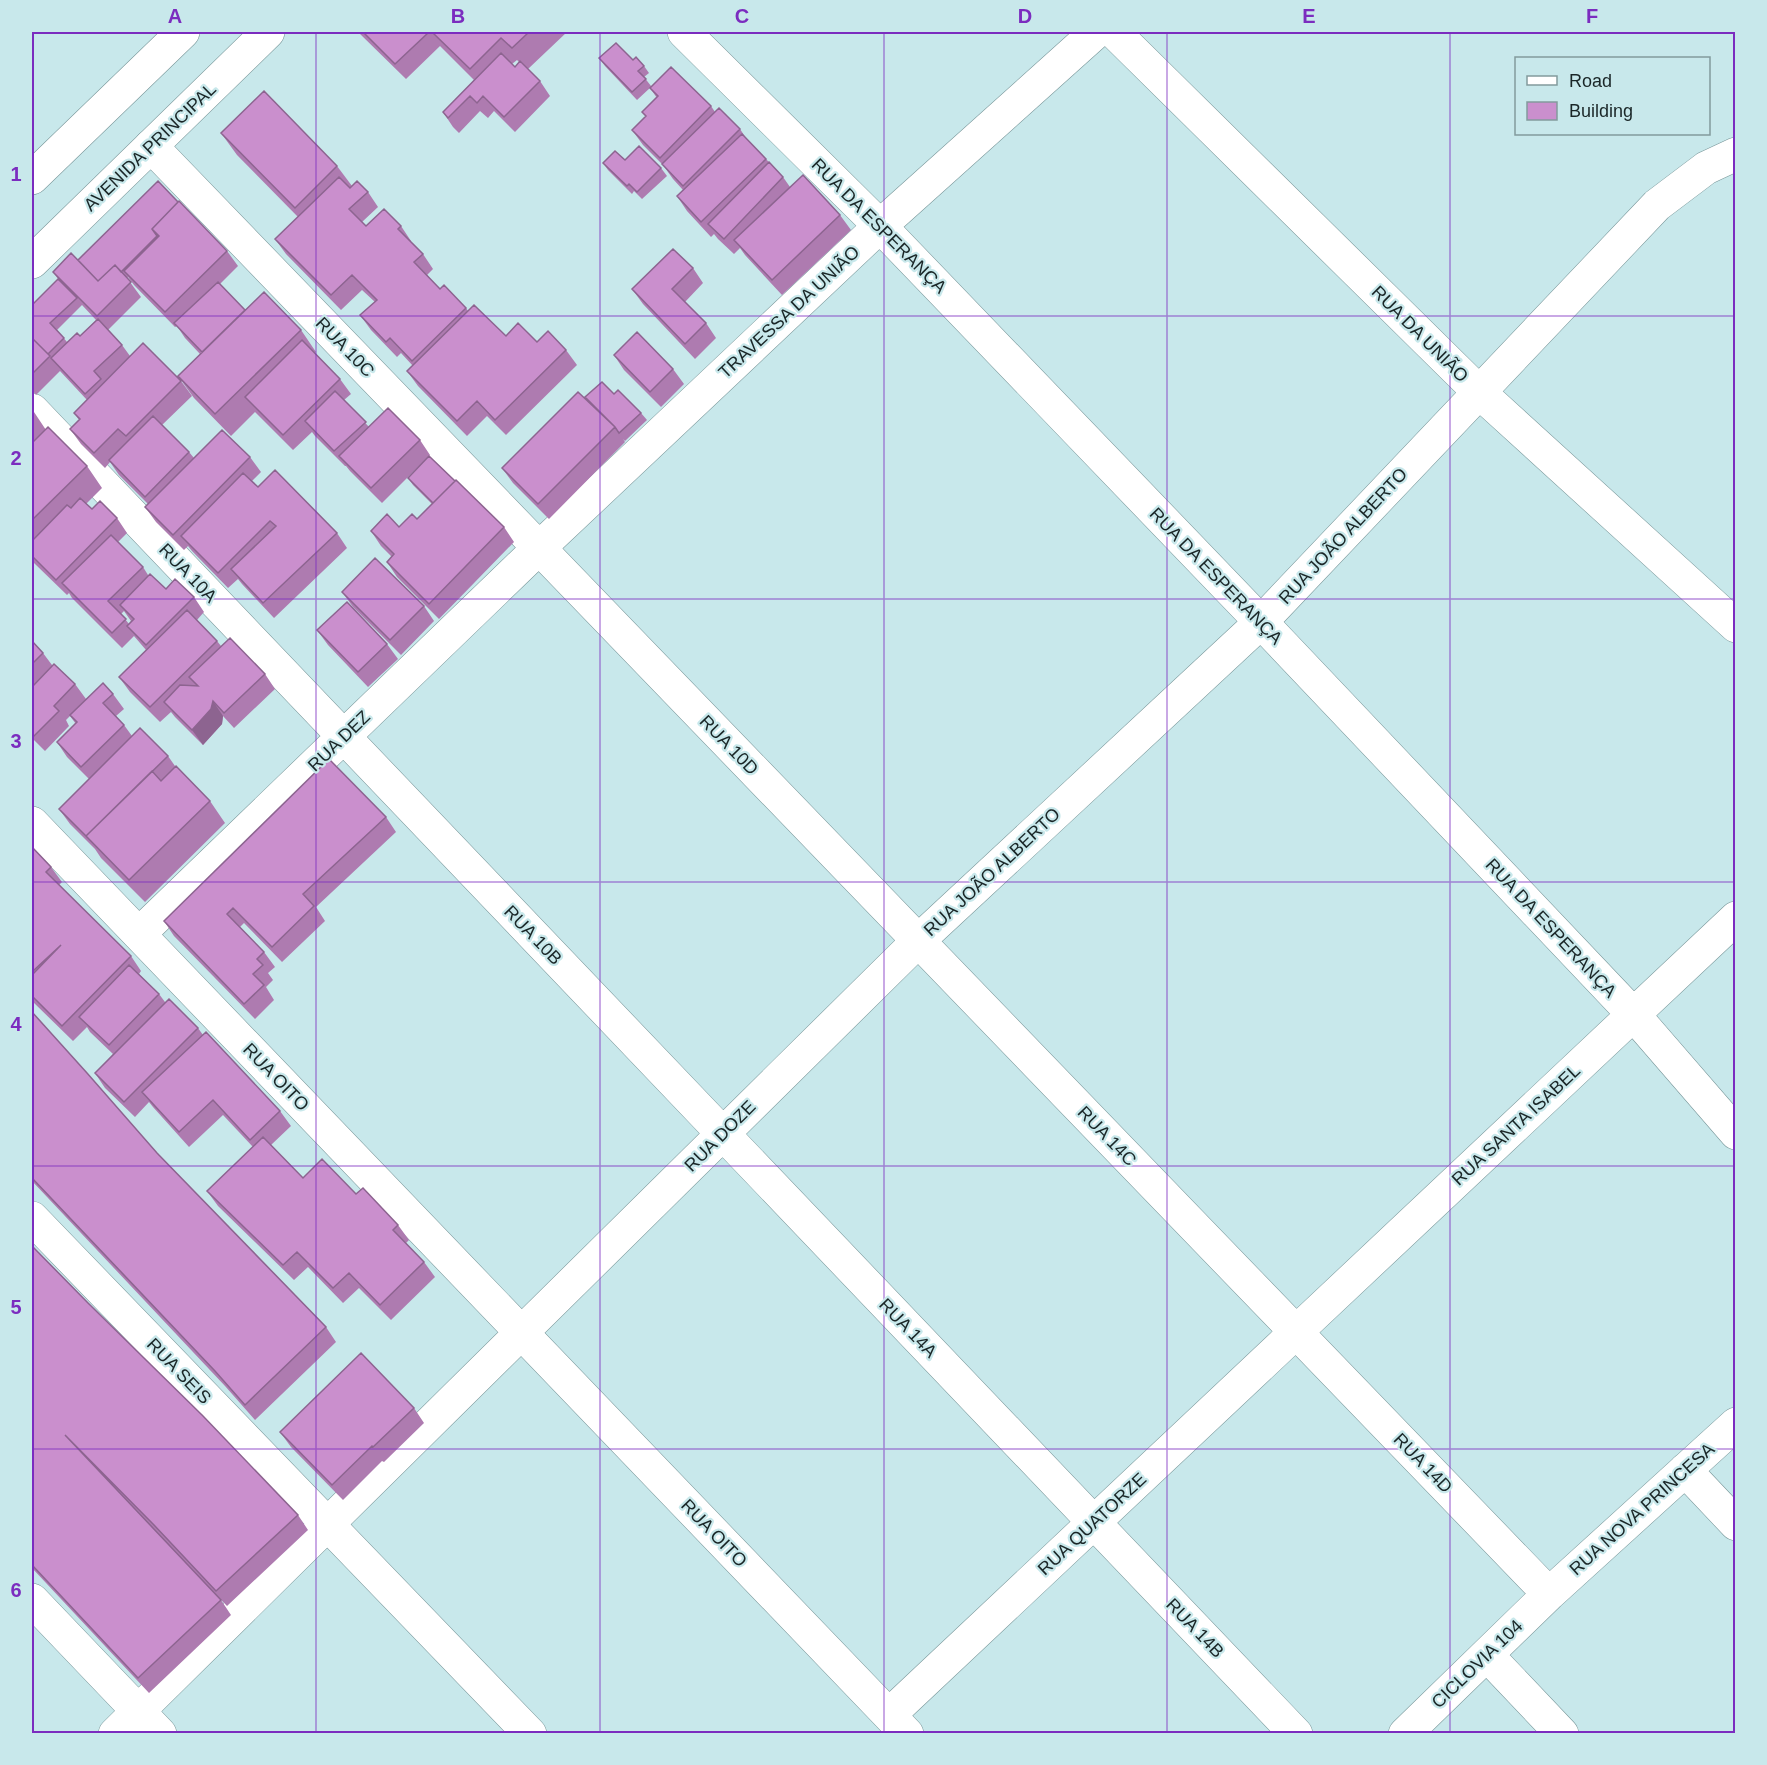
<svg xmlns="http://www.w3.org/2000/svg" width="1767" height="1765" font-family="Helvetica,sans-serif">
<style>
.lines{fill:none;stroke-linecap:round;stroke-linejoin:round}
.minor-casing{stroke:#789699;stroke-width:34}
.primary-casing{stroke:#789699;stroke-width:34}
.minor{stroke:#fff;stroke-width:33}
.primary{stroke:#fff;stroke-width:33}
.wall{fill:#ae7bb0;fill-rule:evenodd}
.shaded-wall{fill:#8d6490}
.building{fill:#ca8fcd;stroke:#8d6490;stroke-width:1.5}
.grid{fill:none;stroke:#7b2cbf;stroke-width:1.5;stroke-opacity:0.55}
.labels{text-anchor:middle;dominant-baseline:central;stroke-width:4.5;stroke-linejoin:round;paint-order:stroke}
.street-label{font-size:18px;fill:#1a2627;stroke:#c8e8eb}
.neatline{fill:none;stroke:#7b2cbf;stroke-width:2}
.grid-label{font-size:20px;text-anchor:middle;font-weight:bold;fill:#7b2cbf}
</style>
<rect width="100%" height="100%" fill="#c8e8eb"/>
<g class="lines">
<g class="minor-casing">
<path id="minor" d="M684 32 880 226 1261 622 1633 1014 1736 1133
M1114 32 1479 392 1736 626
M151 146 1549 1594
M32 410 1296 1734
M32 823 907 1734
M139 934 539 548 880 226 1096 32
M32 1218 530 1734
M1685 1470 1736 1524
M32 1600 160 1734
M1487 1655 1562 1734
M889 1715 1736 918
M115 1734 918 941 1261 622 1657 205 1706 168 1736 154
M1405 1734 1549 1594 1736 1424"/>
</g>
<g class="primary-casing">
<path id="primary" d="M32 178 183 32
M32 262 268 32"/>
</g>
<use href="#minor" class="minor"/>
<use href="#primary" class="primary"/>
</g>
<path class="wall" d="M358 32H567L528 69 540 81 550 96 515 132 494 111 488 118 480 111 459 133 453 127 443 112 474 80 440 46 406 79ZM517 60 519 62 515 67 512 64Z
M599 58 633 60 644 66 649 73 644 77 651 86 711 106 715 112 740 129 746 138 783 177 790 187 840 215 851 230 782 295 745 255 740 248 734 254 718 239 714 234 711 237 687 211 677 196 683 190 673 179 663 165 643 145 632 130 646 117 642 112 657 98 650 88 651 87 637 100 605 66Z
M221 133 337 166 352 186 368 192 378 207 362 222 366 226H401L411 241 410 242 423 254 433 269 427 275 440 289 466 308 468 311 506 336 537 342 566 350 577 365 506 435 487 416 467 436 418 386 407 371 413 366 401 353 397 357 371 330 360 315 375 302 362 290 341 310 286 254 275 239 298 217 237 155Z
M625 160 661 168 667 176 642 199 634 191 632 194 608 170 603 163Z
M178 202 227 251 238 266 220 284 245 310 301 330 316 352 315 353 340 379 351 394 344 400 369 427 420 440 430 455 429 456 504 527 514 542 439 619 397 577 387 562 392 557 381 546 371 531 399 527 417 519 432 504 413 485 408 478 426 459 382 503 350 471 346 466H345L315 436 312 432 293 450 255 412 231 436 194 398 178 376 200 354 185 338 177 326 175 327 134 285 128 277 127 278 141 297 108 330 122 345 130 356 181 381 192 396 162 425 189 452 194 458 250 457 261 472 252 481 258 487 337 533 347 548 274 618 242 584 238 579 228 588 192 551 188 546 184 550 156 522 145 507 148 504 119 475 110 462 105 468 81 444 70 429 79 420 74 413 87 400 60 371 36 395 32 390V305L58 279 53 272 78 260ZM82 305 96 320 80 336 67 342 57 330Z
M693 268 703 283 685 302 706 323 716 338 695 359 643 304 632 289Z
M614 355 673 369 684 384 661 407 624 370Z
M614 394 641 413 647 420 625 441 623 439 625 442 549 519 513 483 502 468 587 401Z
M32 409 46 430 87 466 102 488 86 504 92 509 117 518 127 533 118 542 143 567 148 575 166 589 194 597 204 612 197 620 217 641 221 646 265 674 275 689 234 728 223 716 222 724 203 745 175 717 171 712 160 722 130 692 119 677 146 650 134 636 122 648 72 598 69 593 67 595 34 563 32 560ZM124 611 131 621 129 624 121 614Z
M342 592 424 606 434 621 401 655 353 607Z
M317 630 387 644 398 659 368 687 328 645Z
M32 641 43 653 52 665 75 684 86 699 113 694 124 709 116 716 124 725 132 736 168 756 175 766 210 801 225 823 145 902 101 858 95 849 70 824 59 809 89 779 67 757 57 742 76 724 70 716 66 720 69 726 45 751 32 738Z
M386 817 396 832 316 907 325 921 282 962 244 923 240 927 264 952 275 967 268 973 273 980 266 987 274 1000 255 1019 174 936 164 921Z
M32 847 51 867 62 882 59 885 131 956 141 971 139 974 159 994 165 1002 198 1028 203 1035 280 1111 291 1126 271 1145 303 1178 356 1194 398 1225 409 1240 406 1243 424 1262 435 1277 391 1320 359 1288 343 1303 308 1267 294 1280 218 1206 207 1191 253 1147 223 1115 189 1147 153 1107 149 1102 135 1117 105 1088 95 1073 113 1054 90 1032 87 1027 73 1041 32 1001Z
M32 1012 157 1153 326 1327 336 1342 255 1420 225 1386 32 1181Z
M32 1246 298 1515 308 1530 227 1606 148 1524 221 1600 231 1615 149 1693 32 1568Z
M414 1408 424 1423 384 1462 382 1461 343 1500 291 1447 280 1432Z"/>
<path class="shaded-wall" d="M213 701 223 716 222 724 203 745 192 730Z"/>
<path class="building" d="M363 32H429L395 64Z
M432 32H529L512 48 501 38 470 69Z
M616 43 633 60 636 57 644 66 638 71 646 79 632 92 599 58Z
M501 53 515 67 520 61 540 81 504 117 483 96 477 103 470 96 448 118 443 112Z
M671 67 711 106 660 158 632 130 646 116 642 112 658 96 650 88Z
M264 91 337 166 295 208 221 133Z
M719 108 740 129 683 186 662 164Z
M742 134 766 159 701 222 677 196Z
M639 146 661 168 637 192 629 184 627 186 603 163 615 151 625 160Z
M769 162 783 177 724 239 708 224Z
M803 175 840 215 772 280 734 240Z
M339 177 350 188 357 181 368 192 349 209 366 226 384 209 401 226 398 229 423 254 414 262 440 289 444 285 466 308 412 361 390 338 386 342 360 315 377 300 352 275 331 295 275 239Z
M158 181 178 202 152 229 157 236 121 272 115 265 98 281 78 260Z
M179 201 227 251 165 312 124 271 159 236 152 229Z
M673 249 693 268 672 289 706 323 685 344 632 289Z
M71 253 98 281 115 265 131 282 97 316 53 272Z
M58 279 77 298 50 323 64 338 48 354 32 338V305Z
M218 282 245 310 202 352 174 323Z
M264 292 301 330 215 414 178 376Z
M474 305 506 336 518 323 537 342 548 331 566 350 495 420 477 401 457 421 407 371Z
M98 319 122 345 94 371 101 379 85 394 51 358 77 333 80 336Z
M637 332 673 369 650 392 614 355Z
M32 338 50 356 32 374Z
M302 340 340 379 283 435 245 397Z
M143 343 181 381 126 436 118 429 94 453 70 429 80 419 74 413Z
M602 382 614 394 618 390 641 413 619 433 615 427 585 397Z
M335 391 366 422 334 451 305 421Z
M578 392 615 427 538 504 502 468Z
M388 408 420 440 371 488 339 456Z
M153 416 189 452 145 497 109 460Z
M48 427 87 466 32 520V443Z
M222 430 250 457 173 535 145 507Z
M429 456 455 481 433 503 408 478Z
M275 470 337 533 263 603 231 569 276 526 270 521 218 573 181 536 243 473 258 487Z
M456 480 504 527 429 604 387 562 394 554 371 531 387 514 399 527 412 514 417 519Z
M80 498 92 509 100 501 117 518 56 580 32 556V541L67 505 71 508Z
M111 535 143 567 108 601 126 619 112 633 62 583Z
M375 558 424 606 390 640 342 592Z
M150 574 166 589 175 579 194 597 146 645 127 626 134 619 120 605Z
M347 602 387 644 358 672 317 630Z
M187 610 217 641 150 707 119 677Z
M230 638 265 674 224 713 213 701 211 709 192 730 164 702 180 685 198 686 189 677Z
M32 641 43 653 32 664Z
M54 664 75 684 54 706 59 711 34 736 32 734V687Z
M103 683 113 694 103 703 124 725 81 767 57 742 77 722 70 715Z
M140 728 168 756 86 836 59 809Z
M329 759 386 817 303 894 314 906 272 947 233 908 227 914 264 952 257 959 263 965 253 974 264 985 244 1004 164 921Z
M176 766 210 801 129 880 86 836 152 771 161 781Z
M32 847 51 867 46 872 131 956 62 1026 32 996V975L61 945 33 971 32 970Z
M129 965 159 994 109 1045 79 1017Z
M169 999 198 1028 124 1102 95 1073Z
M32 1012 87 1073 157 1153 326 1327 245 1405 215 1371 32 1178Z
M206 1032 280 1111 250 1140 213 1100 179 1132 142 1092Z
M263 1137 303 1178 322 1159 356 1194 363 1188 398 1225 393 1230 424 1262 380 1305 349 1273 333 1288 297 1252 283 1265 207 1191Z
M32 1246 88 1303 203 1416 298 1515 216 1591 154 1525 65 1435 221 1600 138 1678 32 1565Z
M361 1353 414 1408 373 1447 372 1446 332 1485 280 1432Z"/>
<path class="grid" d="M316 32V1734M600 32V1734M884 32V1734M1167 32V1734M1450 32V1734M32 316H1736M32 599H1736M32 882H1736M32 1166H1736M32 1449H1736"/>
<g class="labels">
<g class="street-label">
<text transform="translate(150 147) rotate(-44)">AVENIDA PRINCIPAL</text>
<text transform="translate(879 226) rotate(45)">RUA DA ESPERANÇA</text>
<text transform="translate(789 312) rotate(-43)">TRAVESSA DA UNIÃO</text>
<text transform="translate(1420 334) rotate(45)">RUA DA UNIÃO</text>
<text transform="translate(345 347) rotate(46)">RUA 10C</text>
<text transform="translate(1343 536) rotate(-47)">RUA JOÃO ALBERTO</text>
<text transform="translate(188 573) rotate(46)">RUA 10A</text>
<text transform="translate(1216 576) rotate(46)">RUA DA ESPERANÇA</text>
<text transform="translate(339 741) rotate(-44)">RUA DEZ</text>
<text transform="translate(729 745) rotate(46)">RUA 10D</text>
<text transform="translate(992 872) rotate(-43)">RUA JOÃO ALBERTO</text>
<text transform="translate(1551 928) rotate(47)">RUA DA ESPERANÇA</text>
<text transform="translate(533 935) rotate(46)">RUA 10B</text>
<text transform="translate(276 1077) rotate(46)">RUA OITO</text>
<text transform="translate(1516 1125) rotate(-43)">RUA SANTA ISABEL</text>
<text transform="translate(720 1136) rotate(-45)">RUA DOZE</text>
<text transform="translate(1107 1136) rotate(46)">RUA 14C</text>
<text transform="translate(908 1328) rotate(46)">RUA 14A</text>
<text transform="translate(179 1371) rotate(46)">RUA SEIS</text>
<text transform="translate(1423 1463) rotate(46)">RUA 14D</text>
<text transform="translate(1642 1509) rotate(-42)">RUA NOVA PRINCESA</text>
<text transform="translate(1092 1524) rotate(-43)">RUA QUATORZE</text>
<text transform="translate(714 1533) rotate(46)">RUA OITO</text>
<text transform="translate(1195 1628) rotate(46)">RUA 14B</text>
<text transform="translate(1477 1664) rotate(-44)">CICLOVIA 104</text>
</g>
</g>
<rect width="1767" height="1765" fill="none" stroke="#c8e8eb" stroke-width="66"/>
<rect x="1515" y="57" width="195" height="78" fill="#c8e8eb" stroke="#829a9d" stroke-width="1.5"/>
<rect x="1527" y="76" width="30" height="9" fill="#ffffff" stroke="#829a9d" stroke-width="1.5"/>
<text x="1569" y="87" font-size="18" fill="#1a2627">Road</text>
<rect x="1527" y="102" width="30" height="18" fill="#ca8fcd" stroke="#829a9d" stroke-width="1.5"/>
<text x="1569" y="117" font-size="18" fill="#1a2627">Building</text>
<rect x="33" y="33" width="1701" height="1699" class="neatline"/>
<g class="grid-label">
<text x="175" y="23">A</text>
<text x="458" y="23">B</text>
<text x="742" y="23">C</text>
<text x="1025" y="23">D</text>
<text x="1309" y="23">E</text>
<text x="1592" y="23">F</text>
<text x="16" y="181">1</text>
<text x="16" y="465">2</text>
<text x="16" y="748">3</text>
<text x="16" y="1031">4</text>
<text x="16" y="1314">5</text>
<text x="16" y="1597">6</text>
</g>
</svg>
